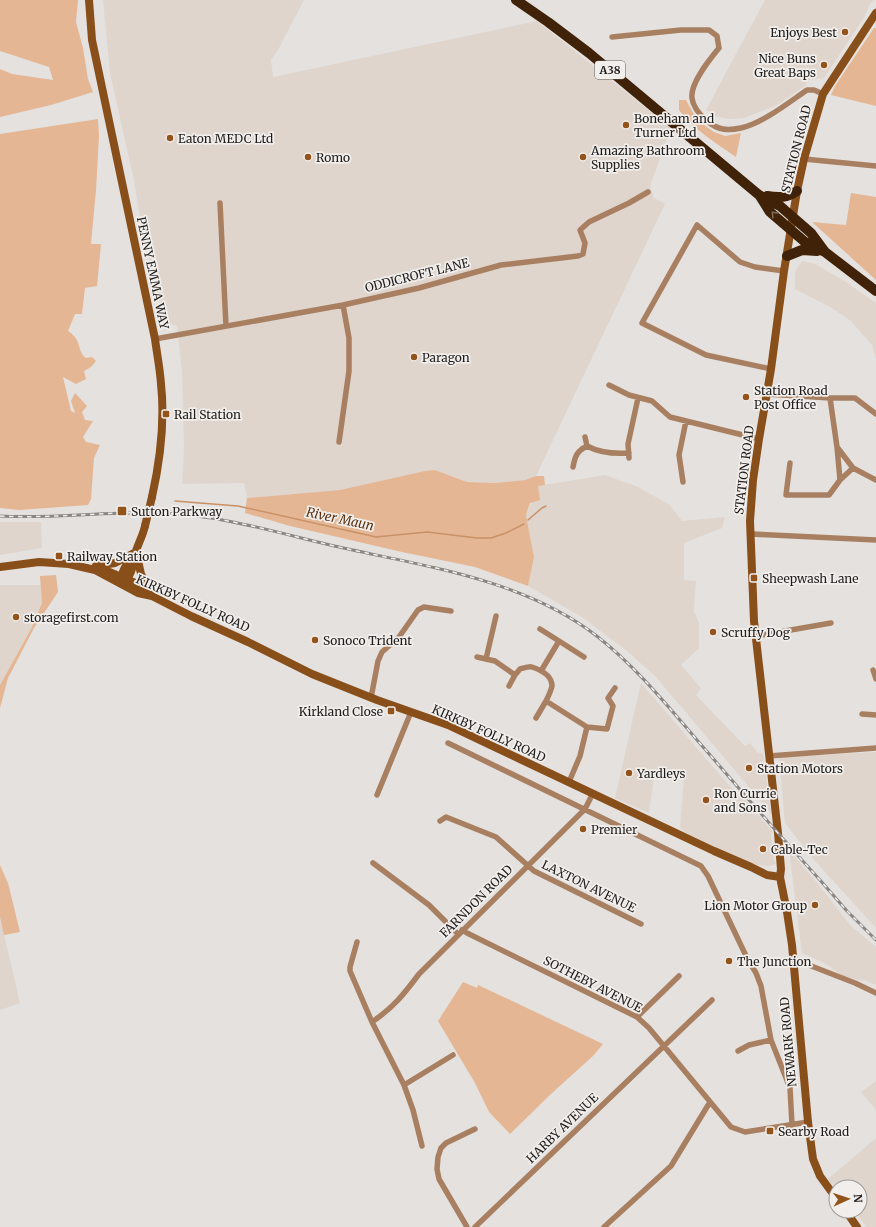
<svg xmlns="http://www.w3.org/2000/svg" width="876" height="1227" font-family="Merriweather,serif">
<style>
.built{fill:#dfd5cd}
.green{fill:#e4b694}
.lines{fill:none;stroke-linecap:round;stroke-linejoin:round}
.stream{stroke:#c99167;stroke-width:1.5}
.street{stroke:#a88061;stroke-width:5.5}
.secondary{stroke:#894f1b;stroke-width:8}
.highway{stroke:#402208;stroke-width:10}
.rail-casing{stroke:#898684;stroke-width:3}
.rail{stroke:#f2eeeb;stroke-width:1.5;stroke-dasharray:4.5;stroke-linecap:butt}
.secondary-bridge{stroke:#894f1b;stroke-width:8}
.oneway{stroke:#7e6957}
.poi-dot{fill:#93541b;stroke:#f2eeeb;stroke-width:1.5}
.labels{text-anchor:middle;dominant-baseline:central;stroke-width:3.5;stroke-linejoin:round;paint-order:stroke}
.shield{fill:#f2eeeb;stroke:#5e5c5a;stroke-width:1}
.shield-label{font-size:11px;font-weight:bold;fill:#1f1d1c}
.poi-label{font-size:12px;fill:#1f1d1c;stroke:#f2eeeb;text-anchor:start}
.street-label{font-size:12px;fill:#1f1d1c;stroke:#f2eeeb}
.water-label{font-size:13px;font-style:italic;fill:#593313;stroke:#f2eeeb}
</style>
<rect width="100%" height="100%" fill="#e5e1de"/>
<path class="built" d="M103 0H304L279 48 271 60 273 77 537 21 671 128 650 186 654 198 665 204 536 476 525 480 496 483 467 482 435 470 426 471 340 490 247 498 244 483 182 484 184 447 182 372 177 326 166 322 162 312 141 222 133 176 110 73Z
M765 0H874L870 4 865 16 824 78 808 80 805 86 777 105 744 118 730 119 717 117 706 110Z
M802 261 815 264 843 280 876 303V360L872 345 851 321 830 307 795 289V272Z
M605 475 638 487 670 505 682 521 725 517 722 528 684 543V580L696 581 694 611 699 623V648L681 665 701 688 696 695 745 746 750 743 757 752 763 754 771 813 655 676 627 651 582 617 528 586 534 557 526 515 538 486Z
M0 522H41L42 548 0 555Z
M0 585H41L42 603 31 629 0 685Z
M641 683 726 782 746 801 772 831 771 835 774 860 776 864 770 866 756 865 732 856 687 834 680 827 684 777 656 770 653 784 649 813 615 798Z
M876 752V928L814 860 785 823 779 757Z
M789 850 818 884 851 926 876 947V985L867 981 845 977 824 963 802 953Z
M0 917 20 1003 0 1010Z
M876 1081V1110L861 1092Z
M876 1138V1227H867L854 1211H860V1187H836V1189L828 1179Z"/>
<path class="green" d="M0 0H78L76 22 83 48 88 79 93 92 51 105 0 117V69L12 74 53 80 49 67 0 51Z
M874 28H876V106L831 95 835 86Z
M679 100H686L697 120 714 132 725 136 741 133 736 157C716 143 694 130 679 110Z
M98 119 99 136 96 190 91 244H101L97 286 85 288 82 314H75L68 331C83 341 76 350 86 358L92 357 96 361 91 367 84 371 86 379 76 384 63 377 71 411 75 413 71 401 75 393 87 406 82 412 85 420 93 421 83 437 86 442 100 445 94 458 91 499 88 505 19 510 0 508V134Z
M851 193 876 197V280L812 222 846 225Z
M435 470 467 482 496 483 525 480 536 476H544L545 485 538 486 540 500 530 503 526 515 534 557 528 586 475 567 402 552 290 526 245 513 247 498 340 490 425 471Z
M56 575 58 592 34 628 8 678 0 708V685L31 629 42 603 40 576Z
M0 865 8 883 20 932 4 935 0 917Z
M463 982 477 988 478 985 493 992 603 1044 594 1055 551 1094 510 1134 489 1112 475 1083 438 1021Z"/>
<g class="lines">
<path class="stream" d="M175 501 238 506 376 537 427 532 477 538H491L506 533 524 524
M528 520 542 508 546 506"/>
<path class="street" d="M612 37 681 30H709L717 36 719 48C710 59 690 83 692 98 693 108 700 115 707 121 718 130 727 131 741 128 763 123 788 103 807 90H814L823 94
M804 159 876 166
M220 203 226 326
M155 339 343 305 419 288 501 265 578 256 583 254 585 243 580 230 589 222 629 203 648 192
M771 369 706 355 642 323 697 225 740 262 755 267 784 271
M609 385 629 395 652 401 670 417 759 439
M767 394 830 398H855L876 414
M830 398 837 447 840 480
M585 437 587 446
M339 442 349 371V338L343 305
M837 447 853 468
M629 458 628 444 638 398
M790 463 786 495H829L840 480 853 468 876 480
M573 467C575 456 577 451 587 446 600 453 614 454 629 453
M683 482 679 455 686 421
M751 534 876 540
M540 629 559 641
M756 636 831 623
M477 657 495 661 515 675 520 669C524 668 529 666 532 667 541 670 552 676 552 686 551 691 548 697 546 701L587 727
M486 659 496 616
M873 670 876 679
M541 671 559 641 584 657
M509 686 515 675
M371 698 378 661 382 652 399 637 418 610 424 607 451 611
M862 714 876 715
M536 718 546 701
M448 743 701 866 708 876 747 958 756 973 761 986 771 1040 790 1088 792 1125
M769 756 876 748
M569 782 580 756 587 727 607 729 613 706 608 698 615 688
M377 795 411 712
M440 821 446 817 496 837 534 871 641 924
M373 863 429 905 458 934
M462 930 467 933 637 1017 649 1028 731 1127 745 1132 808 1122
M357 942 350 967V971L372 1022 404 1085 413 1110 422 1146
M793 962H801L855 983 876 993
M637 1017 679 976
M372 1022C394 1007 404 994 419 974L585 809 593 793
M738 1051 749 1045 771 1040
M404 1085 453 1055
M467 1227 439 1179 437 1169 438 1157 441 1148 446 1143 475 1129
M475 1227 712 1000
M604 1227 671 1166 710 1102"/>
<path class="secondary" d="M89 0 92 40 155 339C157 354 160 369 161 384 165 421 160 461 152 497
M137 556 141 574 150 592
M96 566 115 563 136 552
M0 567 39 562 69 564 95 570 107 571 140 585 151 595
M95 570 138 593 152 596 191 616 248 642 312 674 377 700 448 725 714 851 751 867 767 875 780 877
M121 580C121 571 128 563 133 555
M124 583C133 574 133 562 136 551 139 542 143 535 145 526
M836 1198 820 1176 813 1159 808 1122 792 945 787 912 780 877 781 869 778 833 754 621 750 521 753 480 759 439 771 369 784 271 797 191 804 159 823 94 876 13
M846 1211 857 1227"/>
<path class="highway" d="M516 0 548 22 589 53 759 195 780 206 811 233 825 252
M760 196 770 212 805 242 825 252 876 291
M767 196C779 198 787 198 797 191
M787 256 802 250 817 251"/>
<g class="rail-casing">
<path id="rail" d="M0 516C54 519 108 511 162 513 219 515 275 532 330 545 421 566 523 578 598 637 636 667 666 704 697 740 738 787 778 834 820 880L847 911 876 940"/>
</g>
<use href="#rail" class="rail"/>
<path class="secondary-bridge" d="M145 526 152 497"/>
</g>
<defs><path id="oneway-chevron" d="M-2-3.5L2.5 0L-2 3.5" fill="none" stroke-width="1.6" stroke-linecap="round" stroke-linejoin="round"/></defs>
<use class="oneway" href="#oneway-chevron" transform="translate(774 214) rotate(-135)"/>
<g class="poi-dot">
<circle cx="845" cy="32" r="4"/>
<circle cx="824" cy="65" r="4"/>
<circle cx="626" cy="125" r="4"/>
<circle cx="170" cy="138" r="4"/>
<circle cx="308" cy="157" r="4"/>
<circle cx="583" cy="157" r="4"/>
<circle cx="414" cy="357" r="4"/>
<circle cx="746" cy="397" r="4"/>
<rect x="162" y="410" width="8" height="8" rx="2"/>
<rect x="117" y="506" width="10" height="10" rx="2"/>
<rect x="55" y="552" width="8" height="8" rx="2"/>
<rect x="750" y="574" width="8" height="8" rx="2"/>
<circle cx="16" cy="617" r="4"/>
<circle cx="713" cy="632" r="4"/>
<circle cx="315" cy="640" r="4"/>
<rect x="387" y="707" width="8" height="8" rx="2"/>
<circle cx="749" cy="768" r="4"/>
<circle cx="629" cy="773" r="4"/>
<circle cx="706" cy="800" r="4"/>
<circle cx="583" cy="829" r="4"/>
<circle cx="763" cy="849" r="4"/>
<circle cx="815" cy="905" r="4"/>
<circle cx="729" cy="961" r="4"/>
<rect x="766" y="1127" width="8" height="8" rx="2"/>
</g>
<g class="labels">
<rect class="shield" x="595" y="61" width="30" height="18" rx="3"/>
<g class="shield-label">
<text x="610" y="70">A38</text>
</g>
<g class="poi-label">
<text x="837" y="32" text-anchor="end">Enjoys Best</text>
<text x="816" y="58" text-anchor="end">Nice Buns<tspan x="816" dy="14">Great Baps</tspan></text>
<text x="634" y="118">Boneham and<tspan x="634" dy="14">Turner Ltd</tspan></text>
<text x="178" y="138">Eaton MEDC Ltd</text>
<text x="591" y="150">Amazing Bathroom<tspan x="591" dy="14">Supplies</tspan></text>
<text x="316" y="157">Romo</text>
<text x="422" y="357">Paragon</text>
<text x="754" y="390">Station Road<tspan x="754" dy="14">Post Office</tspan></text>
<text x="174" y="414">Rail Station</text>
<text x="131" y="511">Sutton Parkway</text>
<text x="67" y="556">Railway Station</text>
<text x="762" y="578">Sheepwash Lane</text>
<text x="24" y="617">storagefirst.com</text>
<text x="721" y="632">Scruffy Dog</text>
<text x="323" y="640">Sonoco Trident</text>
<text x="383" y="711" text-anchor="end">Kirkland Close</text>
<text x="757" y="768">Station Motors</text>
<text x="637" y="773">Yardleys</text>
<text x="714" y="793">Ron Currie<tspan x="714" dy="14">and Sons</tspan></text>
<text x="591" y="829">Premier</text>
<text x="771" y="849">Cable-Tec</text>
<text x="807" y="905" text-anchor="end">Lion Motor Group</text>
<text x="737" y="961">The Junction</text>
<text x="778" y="1131">Searby Road</text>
</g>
<g class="street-label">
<text transform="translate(796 149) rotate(-76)">STATION ROAD</text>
<text transform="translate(153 273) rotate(78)">PENNY EMMA WAY</text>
<text transform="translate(417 275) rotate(-14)">ODDICROFT LANE</text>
<text transform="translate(744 470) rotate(-83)">STATION ROAD</text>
<text transform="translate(193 603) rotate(24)">KIRKBY FOLLY ROAD</text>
<text transform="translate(489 733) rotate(24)">KIRKBY FOLLY ROAD</text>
<text transform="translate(589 886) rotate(26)">LAXTON AVENUE</text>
<text transform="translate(476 901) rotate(-45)">FARNDON ROAD</text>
<text transform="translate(593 984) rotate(27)">SOTHEBY AVENUE</text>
<text transform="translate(788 1042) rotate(-95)">NEWARK ROAD</text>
<text transform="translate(562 1128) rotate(-44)">HARBY AVENUE</text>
</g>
<g class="water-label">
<text transform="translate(340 519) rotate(12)">River Maun</text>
</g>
</g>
<g transform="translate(848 1199) rotate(87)"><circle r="19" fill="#f2eeeb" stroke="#9e9a98"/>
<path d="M0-3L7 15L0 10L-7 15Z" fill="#93541b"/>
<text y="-6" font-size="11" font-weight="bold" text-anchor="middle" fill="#1f1d1c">N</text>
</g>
</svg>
